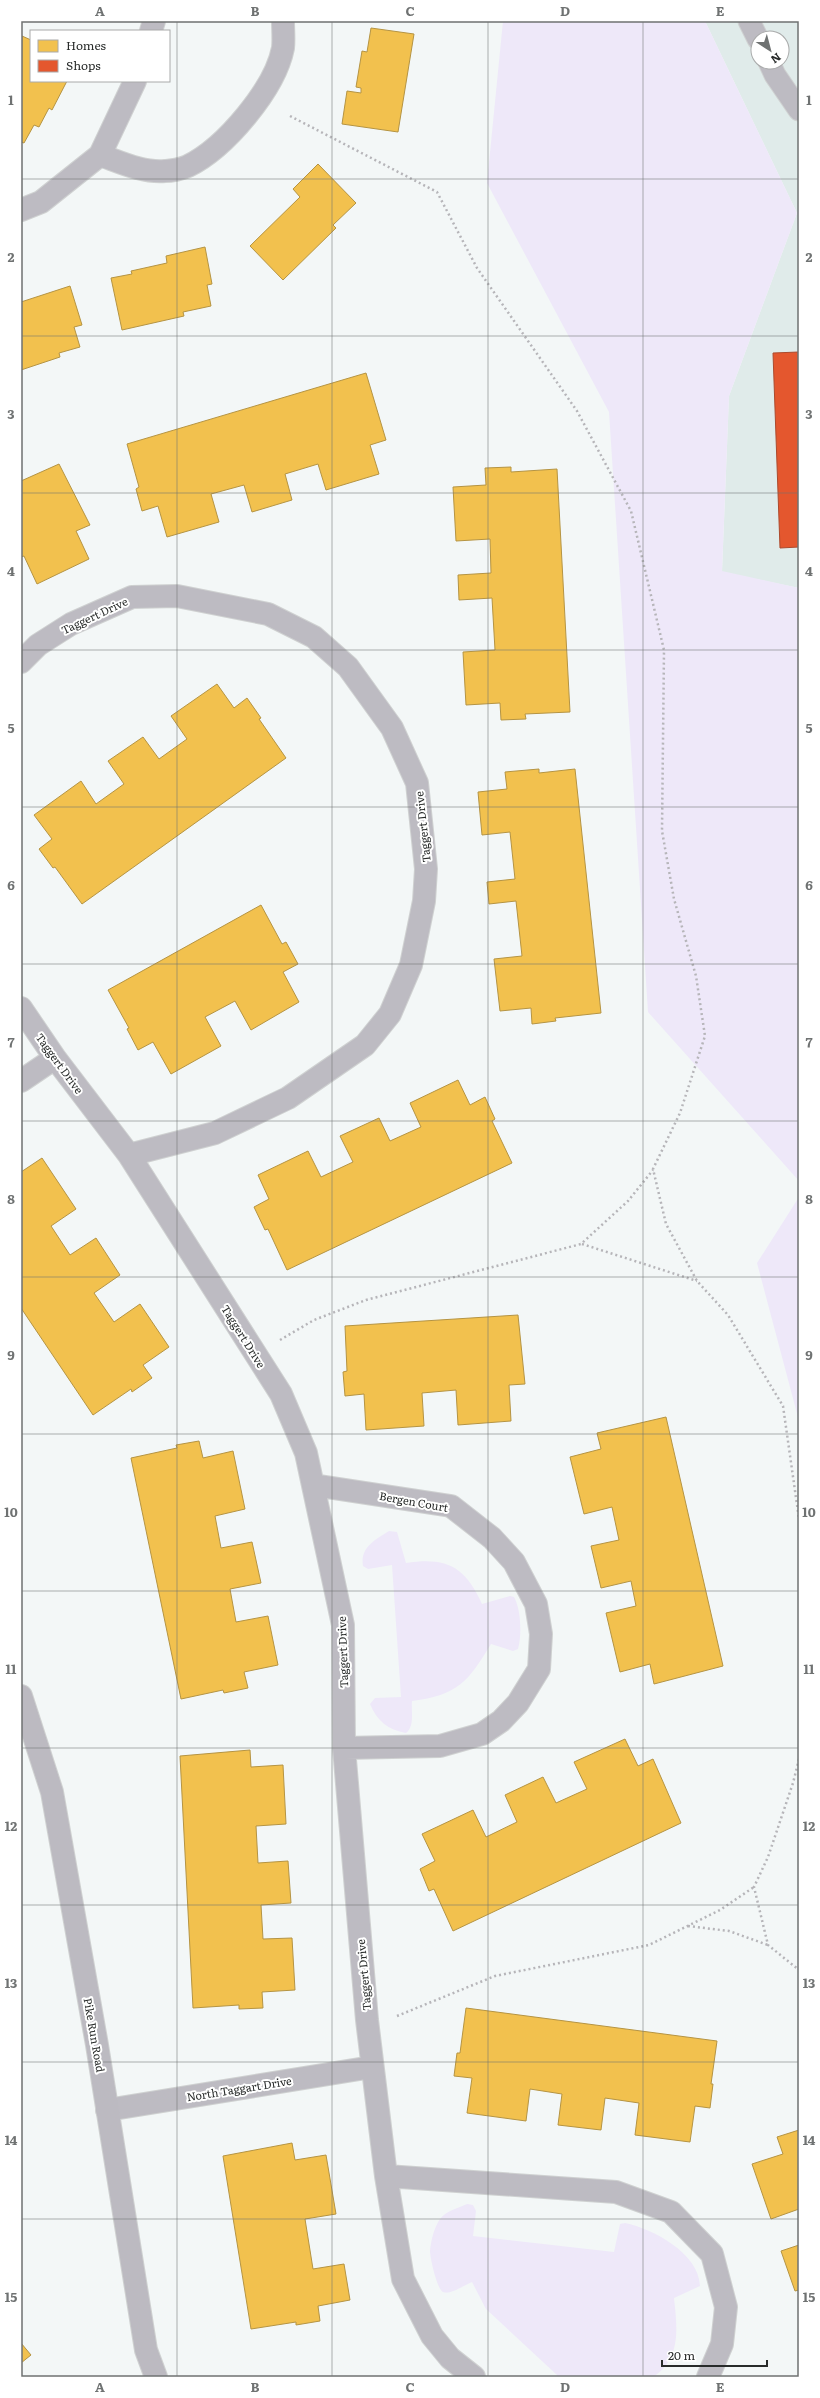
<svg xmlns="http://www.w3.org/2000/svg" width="820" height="2398" font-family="Literata,serif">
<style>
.built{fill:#e0ebea;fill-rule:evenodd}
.green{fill:#eee8f9}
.homes{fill:#f2c14e;stroke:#b59443}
.shops{fill:#e4572e;stroke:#ac4a2d}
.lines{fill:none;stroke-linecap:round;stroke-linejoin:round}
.lane-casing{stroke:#cfd1d1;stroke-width:23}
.street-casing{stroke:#cfd1d1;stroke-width:24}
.secondary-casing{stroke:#cfd1d1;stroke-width:24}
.path{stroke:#b6b5b9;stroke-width:2.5;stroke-dasharray:2 3;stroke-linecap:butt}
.lane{stroke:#bdbbc2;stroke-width:21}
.street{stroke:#bdbbc2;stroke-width:22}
.secondary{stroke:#bcbac1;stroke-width:22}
.grid{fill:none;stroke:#6f7272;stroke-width:1;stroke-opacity:0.55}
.labels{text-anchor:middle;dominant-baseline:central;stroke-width:4;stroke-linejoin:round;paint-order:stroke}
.street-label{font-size:11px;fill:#282b2a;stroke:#fff}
.neatline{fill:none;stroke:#6f7272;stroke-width:1.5}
.grid-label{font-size:13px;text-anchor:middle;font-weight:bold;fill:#6f7272}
</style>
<rect width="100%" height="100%" fill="#f3f7f7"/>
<path class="built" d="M705 21H799V588L722 572 729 396 797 213ZM758 38H782V62H758Z"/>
<path class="green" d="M503 21H705L797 213 729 396 722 571 799 588V1181L648 1012 609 412 487 183Z
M799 1197V1421L757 1263Z
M389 1531 397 1532 406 1563C446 1557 465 1566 482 1604L510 1596 514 1597C521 1609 522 1635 518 1649L513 1651 491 1644C468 1682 458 1695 412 1701 411 1711 415 1726 406 1733 388 1730 377 1721 370 1704L375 1698 401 1697 392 1565 368 1569 363 1566C360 1547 375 1540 389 1531Z
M467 2204 473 2205 476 2211 473 2236 614 2252 620 2224 625 2223C653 2229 699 2253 700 2286L674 2298C677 2326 682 2359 653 2377H556L557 2375 486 2309 472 2282C464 2285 451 2295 443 2292 437 2289 430 2258 430 2251 431 2240 434 2228 440 2219 446 2211 458 2208 467 2204Z"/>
<path class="homes" d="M371 28 414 34 398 132 342 124 347 91 361 93V88L356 87 362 51 367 52Z
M22 36 31 40V81H67L52 110 49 108 39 127 34 125 24 143 21 142Z
M318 164 356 203 333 225 336 228 283 280 250 246 300 197 293 189Z
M205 247 212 284 207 285 211 306 183 312 184 316 122 330 111 278 132 274 131 271 167 263 166 256Z
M70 286 82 325 74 327 80 347 59 353 60 357 21 370V302Z
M366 373 386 440 370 445 379 474 326 490 318 464 285 474 292 500 252 512 244 485 211 494 219 522 167 537 158 506 142 511 136 489 139 487 127 444Z
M59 464 90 525 76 531 89 559 37 584 24 556 21 557V481Z
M511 467V472L557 469 570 712 525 714 526 719 501 720 500 703 466 705 463 652 495 650 492 598 459 600 458 575 491 573 490 539 456 541 453 487 486 485 485 468Z
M217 684 234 708 247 698 261 718 259 719 286 758 82 904 55 867 53 868 39 849 52 839 34 815 81 781 96 804 124 784 108 761 143 737 159 759 187 739 171 716Z
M539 769V773L575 769 601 1013 555 1018 556 1021 532 1024 531 1008 500 1011 494 959 522 956 516 901 489 904 487 882 515 879 510 832 482 835 478 792 507 789 505 772Z
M261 905 282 944 286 942 298 964 283 972 299 1002 251 1030 235 1001 205 1017 221 1046 171 1074 153 1042 138 1050 127 1029 129 1028 108 990Z
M458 1080 470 1105 485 1097 495 1119 492 1121 512 1163 287 1270 268 1229 265 1230 254 1207 269 1199 258 1175 308 1151 321 1177 353 1162 340 1136 379 1118 390 1141 421 1127 410 1103Z
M42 1158 76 1209 51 1226 70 1255 96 1238 120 1275 94 1293 114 1322 140 1304 169 1347 143 1365 152 1378 132 1392 131 1389 93 1415 21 1308V1172Z
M518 1315 525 1384 509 1385 511 1421 458 1425 456 1390 422 1393 424 1426 366 1430 364 1394 345 1396 343 1372 347 1371 345 1326Z
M666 1417 723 1666 654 1684 650 1664 620 1672 606 1613 636 1606 631 1581 601 1588 591 1546 619 1540 612 1507 584 1514 570 1457 601 1449 597 1433Z
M199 1441 203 1458 233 1451 245 1509 215 1516 221 1548 252 1542 261 1583 230 1589 236 1622 268 1616 278 1665 244 1672 248 1688 224 1693 223 1690 181 1699 131 1458 177 1448 176 1445Z
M625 1739 638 1766 653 1759 681 1823 453 1931 434 1889 429 1891 420 1869 435 1861 422 1834 473 1810 486 1837 517 1822 505 1795 543 1777 556 1803 587 1789 574 1762Z
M250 1750 251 1767 283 1765 286 1824 256 1826 258 1863 288 1861 291 1903 261 1905 263 1939 292 1938 295 1990 262 1992 263 2008 239 2009V2005L193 2008 180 1756Z
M466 2008 717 2041 711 2084H713L710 2108 695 2106 690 2142 635 2135 639 2103 605 2098 601 2130 558 2125 562 2094 530 2089 526 2121 467 2113 472 2078 454 2076 457 2053H460Z
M799 2130V2209L771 2219 752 2164 783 2154 777 2137Z
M292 2143 295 2160 326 2155 336 2214 305 2219 313 2269 344 2264 350 2300 318 2306 320 2321 296 2325V2322L251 2329 223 2156Z
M799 2245V2290L795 2291 781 2251Z
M21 2343 31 2355 21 2363Z"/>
<path class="shops" d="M799 352V547L780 548 773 353Z"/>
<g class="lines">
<g class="lane-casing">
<path id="lane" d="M749 21 758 39
M769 62 775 75 799 110"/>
</g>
<g class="street-casing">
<path id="street" d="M151 31 154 21
M100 155C120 162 143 173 165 171 171 171 182 169 188 166 225 148 275 89 283 48 284 40 283 30 283 21
M21 210 41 202 100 155 135 81
M21 662 38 645 71 624 132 597 177 596 268 614 314 637 348 667 392 728 417 783 426 869 424 901 411 965 390 1014 365 1045 288 1098 215 1133 129 1155
M21 1008 55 1058 129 1155 281 1394 306 1453 343 1625 344 1748 367 2020 386 2176 403 2279 432 2336 450 2358 474 2377
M21 1081 55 1058
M313 1485 451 1506 492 1538 514 1562 536 1604 541 1634 539 1669 518 1703 501 1721 482 1734 440 1746 344 1748
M107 2110 372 2067
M386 2176 616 2192 671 2212 712 2254 726 2307 722 2344 708 2377"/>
</g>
<g class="secondary-casing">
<path id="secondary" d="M21 1696 52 1792 97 2045 146 2350 156 2377"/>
</g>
<path class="path" d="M290 116 437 192 477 268 577 411 631 511 664 650 662 831 674 899 696 976 705 1036 680 1113 653 1169 666 1224 697 1281 728 1315 783 1406 799 1519
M582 1244 697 1281
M280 1340 314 1320 366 1300 581 1244 628 1201 653 1170
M799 1759 793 1783 768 1857 754 1887 768 1945 799 1970
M688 1926 729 1931 768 1945
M397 2016 495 1976 649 1945 720 1910 754 1887"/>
<use href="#lane" class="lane"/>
<use href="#street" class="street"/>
<use href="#secondary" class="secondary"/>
</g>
<path class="grid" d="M177 21V2377M332 21V2377M488 21V2377M643 21V2377M21 179H799M21 336H799M21 493H799M21 650H799M21 807H799M21 964H799M21 1121H799M21 1277H799M21 1434H799M21 1591H799M21 1748H799M21 1905H799M21 2062H799M21 2219H799"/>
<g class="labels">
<g class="street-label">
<text transform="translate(94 615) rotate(-25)">Taggert Drive</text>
<text transform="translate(422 827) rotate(-96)">Taggert Drive</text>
<text transform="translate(60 1063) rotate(54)">Taggert Drive</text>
<text transform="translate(244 1336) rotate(58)">Taggert Drive</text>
<text transform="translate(414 1501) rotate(10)">Bergen Court</text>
<text transform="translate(342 1652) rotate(-92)">Taggert Drive</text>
<text transform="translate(363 1975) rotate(-95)">Taggert Drive</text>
<text transform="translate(95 2035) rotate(80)">Pike Run Road</text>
<text transform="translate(239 2088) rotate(-9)">North Taggart Drive</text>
</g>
</g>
<rect width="820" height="2398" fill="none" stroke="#ffffff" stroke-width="44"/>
<rect x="30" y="30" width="140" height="52" fill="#ffffff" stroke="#a9aaaa"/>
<rect x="38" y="40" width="20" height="12" fill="#f2c14e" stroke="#a9aaaa"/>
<text x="66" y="50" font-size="12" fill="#282b2a">Homes</text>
<rect x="38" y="60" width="20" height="12" fill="#e4572e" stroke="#a9aaaa"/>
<text x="66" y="70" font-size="12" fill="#282b2a">Shops</text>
<g transform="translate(770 50) rotate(144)"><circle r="19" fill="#ffffff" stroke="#a9aaaa"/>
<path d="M0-3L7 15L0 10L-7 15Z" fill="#6f7272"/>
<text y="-6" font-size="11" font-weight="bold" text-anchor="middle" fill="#282b2a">N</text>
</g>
<path d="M662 2360v6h105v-6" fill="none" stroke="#282b2a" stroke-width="2"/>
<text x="668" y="2360" font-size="12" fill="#282b2a" stroke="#ffffff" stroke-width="3" paint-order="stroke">20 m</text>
<rect x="22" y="22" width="776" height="2354" class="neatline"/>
<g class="grid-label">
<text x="100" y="16">A</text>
<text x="255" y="16">B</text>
<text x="410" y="16">C</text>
<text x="565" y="16">D</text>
<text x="720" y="16">E</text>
<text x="11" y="105">1</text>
<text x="809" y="105">1</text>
<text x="11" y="262">2</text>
<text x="809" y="262">2</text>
<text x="11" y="419">3</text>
<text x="809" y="419">3</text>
<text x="11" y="576">4</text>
<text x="809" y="576">4</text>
<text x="11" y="733">5</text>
<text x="809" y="733">5</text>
<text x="11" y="890">6</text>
<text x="809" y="890">6</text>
<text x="11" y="1047">7</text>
<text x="809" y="1047">7</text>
<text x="11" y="1204">8</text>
<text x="809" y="1204">8</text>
<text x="11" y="1360">9</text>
<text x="809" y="1360">9</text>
<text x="11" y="1517">10</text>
<text x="809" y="1517">10</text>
<text x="11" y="1674">11</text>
<text x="809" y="1674">11</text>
<text x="11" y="1831">12</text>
<text x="809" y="1831">12</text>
<text x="11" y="1988">13</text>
<text x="809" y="1988">13</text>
<text x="11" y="2145">14</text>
<text x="809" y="2145">14</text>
<text x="11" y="2302">15</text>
<text x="809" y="2302">15</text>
<text x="100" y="2392">A</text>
<text x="255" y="2392">B</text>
<text x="410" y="2392">C</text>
<text x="565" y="2392">D</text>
<text x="720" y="2392">E</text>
</g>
</svg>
